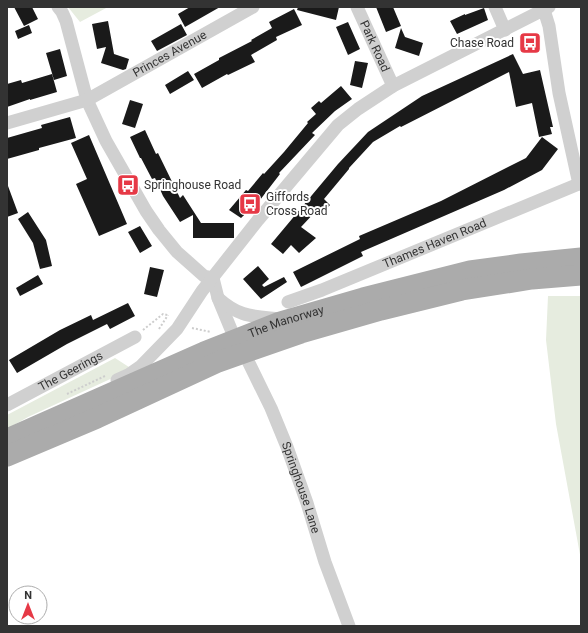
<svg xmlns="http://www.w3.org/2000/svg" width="588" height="633" font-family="Roboto,sans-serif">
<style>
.green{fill:#e6ecdf}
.building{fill:#1a1a1a}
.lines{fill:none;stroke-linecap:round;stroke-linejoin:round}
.path{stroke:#cdcdcd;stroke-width:2;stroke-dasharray:2 2;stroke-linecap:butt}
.street{stroke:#d0d0d0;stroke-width:13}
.primary{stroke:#ababab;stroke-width:21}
.labels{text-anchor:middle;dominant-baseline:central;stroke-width:4;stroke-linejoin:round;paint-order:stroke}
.poi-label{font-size:12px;fill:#333;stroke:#fff;text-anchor:start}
.street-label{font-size:12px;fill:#333;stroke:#fff}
</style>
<rect width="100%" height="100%" fill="#fff"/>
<path class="green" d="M68 7H108L80 22Z
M548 296H581V560L556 424 546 340Z
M115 358 132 369 28 417 7 429V415Z"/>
<path class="building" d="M14 7H32L38 19 24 26Z
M190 7H220L185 27 178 14Z
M298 7H339L336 20 297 10Z
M376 7H393L401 26 386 32Z
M484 8 488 20 457 34 450 21 465 14V15Z
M294 9 302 25 276 37 277 40 251 55 255 62 228 75 227 74 202 88 194 74 219 60V58L252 41 251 40 272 28 269 22Z
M108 21 114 54 129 59 126 69 123 70 101 63 106 47 97 49 92 24Z
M348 22 360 49 348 55 336 27Z
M181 24 187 35 157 51 151 41Z
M29 25 32 33 18 39 15 31Z
M401 28 405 37 423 43 419 56 395 48Z
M60 49 67 76 54 80 46 53Z
M513 54 523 74 540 70 553 127H550L552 134 539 137 532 103 516 107 509 72 401 127 400 126 373 142 349 168V169L324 199 330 205 323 213 316 211 301 227 316 238 299 253 291 245 283 254 271 244 338 164 368 132 422 96Z
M355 61 368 63 362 88 350 85Z
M188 71 194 80 170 94 165 85Z
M52 74 57 92 30 100V99L7 107V84L21 80 22 83Z
M341 86 352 99 335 111 312 133 315 135 279 173 280 174 260 200 241 218 229 210 246 190 248 191 263 173 264 174 284 152 308 123 307 122 316 114 311 108 319 101 321 103Z
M130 100 143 104 135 128 122 124Z
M70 117 76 138 39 148V150L7 159V138L42 128 41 125Z
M145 130 156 154 158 153 180 198 183 195 201 223H234V238H193V215L180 222 163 196 155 178 152 179 141 158H140L130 137Z
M89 135 127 224 99 236 76 184 87 179 71 143Z
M542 137 558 149 542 170 504 190 361 252 363 256 301 287 293 272 360 239 359 236 441 201 526 158Z
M7 186H8L18 213 7 217Z
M28 212 46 240 52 266 40 269 33 243 18 219Z
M140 226 152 246 140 253 128 232Z
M258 266 269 279 262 285 264 287 284 277 287 282 261 299 243 279Z
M150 267 164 270 157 297 144 294Z
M38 275 43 284 20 296 16 288Z
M128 303 135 316 110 329 107 324 67 344 17 373 9 360 60 330 91 315 93 320Z"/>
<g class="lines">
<path class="path" d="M192 328 211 332
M159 329 168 315
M143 330 163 314 167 315
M67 394 105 376"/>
<g class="street">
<path d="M58 7 62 12 66 21 87 100 106 141 146 211 159 230 177 252 204 276 213 278"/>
<path id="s1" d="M357 7 393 86"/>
<path d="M495 7 505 30"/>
<path d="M544 10 549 26 559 93 579 184"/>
<path id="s2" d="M7 123 87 100 253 7"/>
<path id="s3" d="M213 278 218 298 235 339 244 353 271 408 287 447 307 503 325 562 349 626"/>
<path d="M218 298C239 317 252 316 279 319"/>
<path id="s4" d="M288 302 322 290 581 183"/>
<path d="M117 380 128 375 141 366 177 329 202 291 258 220 338 125 358 109 393 86 549 7"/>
<path id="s5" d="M7 405 135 337"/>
</g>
<g class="primary">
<path id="s6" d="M7 439 204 352 280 322 363 298 470 271 521 264 581 258"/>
<path d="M7 456 97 418 218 362 301 333 381 310 462 290 532 279 581 275"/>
</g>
</g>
<defs>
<g id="bus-square" transform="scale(1.15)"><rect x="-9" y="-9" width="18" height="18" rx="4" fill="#e63946" stroke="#fff"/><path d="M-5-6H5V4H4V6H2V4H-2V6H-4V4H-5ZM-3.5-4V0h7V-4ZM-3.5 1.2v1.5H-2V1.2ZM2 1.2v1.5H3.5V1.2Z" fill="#fff"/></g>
</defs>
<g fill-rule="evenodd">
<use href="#bus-square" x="530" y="43"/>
<use href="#bus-square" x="128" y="185"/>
<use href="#bus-square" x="250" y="204"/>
</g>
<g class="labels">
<g class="poi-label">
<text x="514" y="43" text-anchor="end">Chase Road</text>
<text x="144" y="185">Springhouse Road</text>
<text x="266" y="197">Giffords<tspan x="266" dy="14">Cross Road</tspan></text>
</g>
<g class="street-label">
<text stroke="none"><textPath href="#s1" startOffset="43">Park Road</textPath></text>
<text stroke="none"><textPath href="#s2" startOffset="178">Princes Avenue</textPath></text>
<text stroke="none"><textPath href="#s4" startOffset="158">Thames Haven Road</textPath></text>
<text stroke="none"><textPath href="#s6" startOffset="303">The Manorway</textPath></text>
<text stroke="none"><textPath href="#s5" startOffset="72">The Geerings</textPath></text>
<text stroke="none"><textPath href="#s3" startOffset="228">Springhouse Lane</textPath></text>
</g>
</g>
<rect width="588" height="633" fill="none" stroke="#333333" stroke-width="16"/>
<g transform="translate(28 605)"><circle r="19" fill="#ffffff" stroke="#adadad"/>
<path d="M0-3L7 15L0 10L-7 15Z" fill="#e63946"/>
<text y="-6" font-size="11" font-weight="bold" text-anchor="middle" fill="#333333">N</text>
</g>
</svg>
